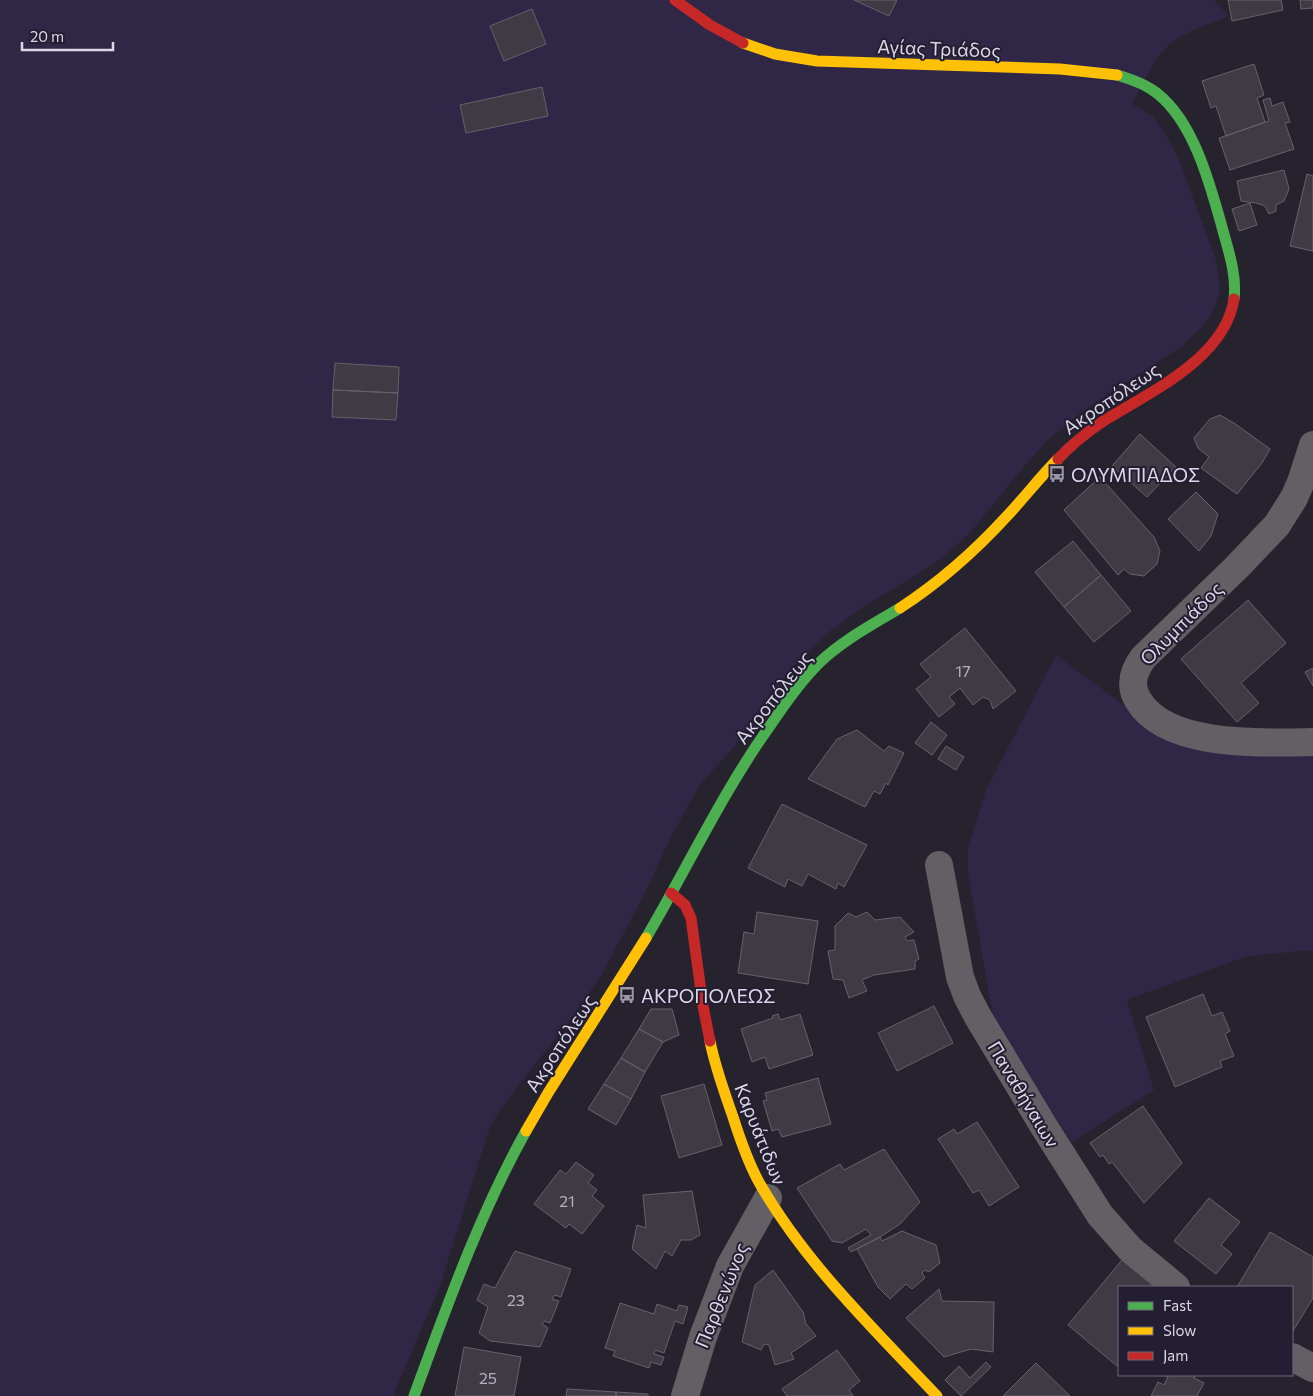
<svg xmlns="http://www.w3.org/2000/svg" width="1313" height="1396" font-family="Commissioner,sans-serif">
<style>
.green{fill:#302646}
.building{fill:#3e3b45;stroke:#65626c}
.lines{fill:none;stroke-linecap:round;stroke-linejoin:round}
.street{stroke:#626065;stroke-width:28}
.fast{stroke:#4caf50;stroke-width:11}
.slow{stroke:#ffc107;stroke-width:11}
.jam{stroke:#c62828;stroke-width:11}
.labels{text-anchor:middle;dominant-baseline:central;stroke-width:4;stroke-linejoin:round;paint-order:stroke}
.number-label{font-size:16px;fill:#b4b1be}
.street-label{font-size:19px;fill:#dbd8e6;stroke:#241e33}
.poi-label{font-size:19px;fill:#dbd8e6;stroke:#241e33;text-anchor:start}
</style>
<rect width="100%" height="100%" fill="#26232e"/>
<path class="green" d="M0 0H1214L1229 16C1209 24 1185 31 1169 45 1152 60 1143 84 1132 104L1152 116 1164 131 1178 157 1216 260 1220 291 1213 312 1201 328 1181 347 1096 402 1069 422 1046 442 1022 469 969 534 938 561 859 610 829 632 797 663 735 746 699 786 671 837 643 897 602 974 578 1009 500 1110 490 1127 440 1286 393 1396H0Z
M1056 655 1166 736 1313 751V950L1248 956 1127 1000 1154 1090 1072 1142 988 1018 992 1011 968 874V849L986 790Z"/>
<path class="building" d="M854 0H897L889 16Z
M1228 0H1281L1283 10 1232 21Z
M1300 0H1313V8L1301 9Z
M532 9 546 44 504 61 490 26Z
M1254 64 1264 95 1257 98 1265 122 1226 136 1216 106 1211 108 1202 81Z
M542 87 548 116 466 133 460 105Z
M1270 98 1272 106 1283 102 1290 122 1285 123 1294 149 1230 170 1219 138 1269 121 1263 100Z
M1284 170 1289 189 1284 201 1276 205V211L1269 214 1265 206 1256 203 1241 201 1237 181Z
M1307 174 1313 176V251L1290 246Z
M1250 203 1257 225 1239 231 1232 209Z
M335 363 399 367 398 393 333 390Z
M333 390 398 393 396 420 332 417Z
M1220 415 1234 423 1270 449 1262 463 1237 494 1201 468 1209 457 1198 448 1194 438 1210 419Z
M1140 434 1176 467 1147 497 1112 466Z
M1100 477 1154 537 1160 551 1157 564 1144 576 1130 574 1124 569 1118 575 1064 510Z
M1196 492 1218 514 1211 536 1199 551 1168 519Z
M1073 541 1101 575 1064 607 1035 572Z
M1101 575 1131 611 1094 642 1064 607Z
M1248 600 1286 643 1241 683 1259 703 1237 722 1181 659Z
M965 628 1016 691 993 709 990 700 983 697 973 705 960 688 949 697 955 704 939 717 916 689 931 677 920 664Z
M1313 668V686L1305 672Z
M931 722 947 735 932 755 915 743Z
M857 730 884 751 889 746 904 753 888 785 886 783 880 794 874 791 865 807 808 779 837 739Z
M946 746 964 757 956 770 938 759Z
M782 804 867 845 844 887 838 883 836 889 808 874 802 886 788 879 785 887 748 868Z
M757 912 818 921 808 984 738 973 744 932 754 934Z
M867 912 875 920 900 917 914 932 905 937 907 941 914 940 919 959 915 961V969L874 975 862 980 867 991 849 998 843 980 833 979 828 951 835 950V926L848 913 856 917Z
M1203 994 1212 1016 1222 1012 1230 1031 1225 1034 1234 1056 1220 1061 1222 1067 1175 1087 1146 1017Z
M934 1006 953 1043 897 1071 878 1033Z
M651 1009H672L679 1035 663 1042 639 1029Z
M778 1014 780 1020 800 1014 813 1055 769 1069 765 1057 752 1062 741 1029 773 1018 772 1016Z
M639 1029 663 1042 645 1072 621 1058Z
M621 1058 645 1072 631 1099 604 1084Z
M818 1078 831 1124 782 1137 778 1129 772 1131 763 1101 767 1100 765 1093Z
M604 1084 631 1099 616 1125 588 1109Z
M704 1084 722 1145 679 1158 661 1096Z
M1143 1106 1182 1163 1144 1203 1112 1162 1109 1164 1103 1155 1100 1157 1090 1143Z
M977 1122 1019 1187 989 1206 979 1190 973 1193 938 1139 954 1129 957 1134Z
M884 1149 920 1202 900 1224 880 1237 851 1252 848 1248 871 1235 866 1229 842 1243 832 1241 797 1188 840 1164 844 1170Z
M576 1162 594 1175 588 1183 597 1190 592 1196 604 1206 582 1234 569 1224 566 1228 534 1204 560 1170 566 1174Z
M692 1191 700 1235 691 1240H681L672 1256 665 1251 656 1269 632 1249 637 1225 646 1228 643 1195Z
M1209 1198 1240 1222 1221 1245 1232 1254 1216 1274 1174 1241Z
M902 1231 936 1245 940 1263 929 1272 925 1270 922 1273 925 1278 912 1289 906 1284 890 1299 878 1287 857 1249 880 1237 882 1241Z
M1270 1232 1313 1257V1298L1293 1331 1292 1287H1237Z
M515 1251 571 1269 561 1297 555 1295 552 1299 559 1301 550 1323 544 1321 542 1324 548 1328 540 1347 490 1341 479 1333 488 1307 477 1300 484 1284 495 1288Z
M1122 1260 1156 1287H1119V1363L1117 1366 1068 1325Z
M773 1270 803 1312 806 1324 816 1336 791 1353 794 1359 775 1365 769 1345 764 1344 761 1350 742 1342 755 1285Z
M939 1289 942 1301 994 1302 993 1352 971 1349 944 1357 906 1318Z
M620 1303 654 1314 657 1304 677 1311 679 1305 688 1307 683 1324 675 1321 664 1353 655 1350 654 1354 664 1357 661 1365 651 1362 649 1368 613 1356 615 1351 605 1348Z
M464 1347 521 1357 514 1396H455Z
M837 1350 860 1381 849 1390 853 1396H787L782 1389Z
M986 1362 991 1367 961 1396 945 1380 959 1366 970 1378Z
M1036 1363 1070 1396H1003Z
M1164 1375H1195L1194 1378 1204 1383 1197 1396H1151L1158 1382 1164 1385 1168 1377Z
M567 1389 616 1392V1396H566Z
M616 1392 648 1394V1396H616Z"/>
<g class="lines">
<path class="street" d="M1313 445 1301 482 1294 498 1277 525 1237 567 1143 658C1133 672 1129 685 1138 700 1166 748 1264 743 1313 742
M939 865 960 977 967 996 978 1017 1043 1125 1100 1215 1130 1249 1176 1287
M1292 1357 1313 1368
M685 1396 703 1337 730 1266 768 1198"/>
<path class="fast" d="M1117 75C1131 79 1146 84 1158 94 1194 123 1210 184 1222 227 1228 250 1237 274 1234 299
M646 938C688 867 723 791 772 723 786 702 801 681 819 663 843 640 872 625 900 608
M414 1396C447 1306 479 1215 526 1131"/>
<path class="slow" d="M743 43 775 54 817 61 1060 69 1117 75
M900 608C940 582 975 551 1007 516 1025 497 1040 477 1058 459
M710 1041C715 1067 724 1091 733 1117 740 1139 748 1163 760 1184 806 1264 874 1329 937 1396
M526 1131 548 1093 646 938"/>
<path class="jam" d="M675 0 710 25 743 43
M1058 459C1071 445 1086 433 1102 422 1148 393 1225 359 1234 299
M671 893 685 905 691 918 703 1006 710 1041"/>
</g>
<defs>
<g id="bus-bare" transform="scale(1.35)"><path d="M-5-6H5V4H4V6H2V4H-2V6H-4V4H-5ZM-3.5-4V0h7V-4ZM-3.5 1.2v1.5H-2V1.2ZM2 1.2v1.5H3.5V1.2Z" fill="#9c99a6" stroke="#241e33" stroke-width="2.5" paint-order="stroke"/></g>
</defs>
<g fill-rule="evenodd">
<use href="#bus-bare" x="1057" y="474"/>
<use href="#bus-bare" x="627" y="995"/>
</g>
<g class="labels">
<g class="number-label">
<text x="963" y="670">17</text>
<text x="567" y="1200">21</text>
<text x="516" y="1299">23</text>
<text x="488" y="1377">25</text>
</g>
<g class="street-label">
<text transform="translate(939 48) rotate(2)">Αγίας Τριάδος</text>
<text transform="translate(1111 398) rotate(-34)">Ακροπόλεως</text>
<text transform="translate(1181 623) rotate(-45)">Ολυμπιάδος</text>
<text transform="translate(773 697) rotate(-52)">Ακροπόλεως</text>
<text transform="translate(560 1043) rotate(-57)">Ακροπόλεως</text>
<text transform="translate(1024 1094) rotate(59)">Παναθήναιων</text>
<text transform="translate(761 1134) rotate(68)">Καρυάτιδων</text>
<text transform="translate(721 1295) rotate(-68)">Παρθενώνος</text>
</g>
<g class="poi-label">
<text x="1071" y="474">ΟΛΥΜΠΙΑΔΟΣ</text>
<text x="641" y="995">ΑΚΡΟΠΟΛΕΩΣ</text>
</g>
</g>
<rect x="1118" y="1286" width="175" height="90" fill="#241e33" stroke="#6d687b"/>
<rect x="1128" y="1302" width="25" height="8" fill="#4caf50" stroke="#6d687b"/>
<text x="1163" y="1311" font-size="15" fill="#dbd8e6">Fast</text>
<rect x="1128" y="1327" width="25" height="8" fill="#ffc107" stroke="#6d687b"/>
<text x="1163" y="1336" font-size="15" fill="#dbd8e6">Slow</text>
<rect x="1128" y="1352" width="25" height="8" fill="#c62828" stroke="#6d687b"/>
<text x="1163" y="1361" font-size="15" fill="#dbd8e6">Jam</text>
<path d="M22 42v8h91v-8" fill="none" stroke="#dbd8e6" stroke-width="2.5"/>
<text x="30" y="42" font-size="15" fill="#dbd8e6" stroke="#241e33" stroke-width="4" paint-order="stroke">20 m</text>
</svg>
